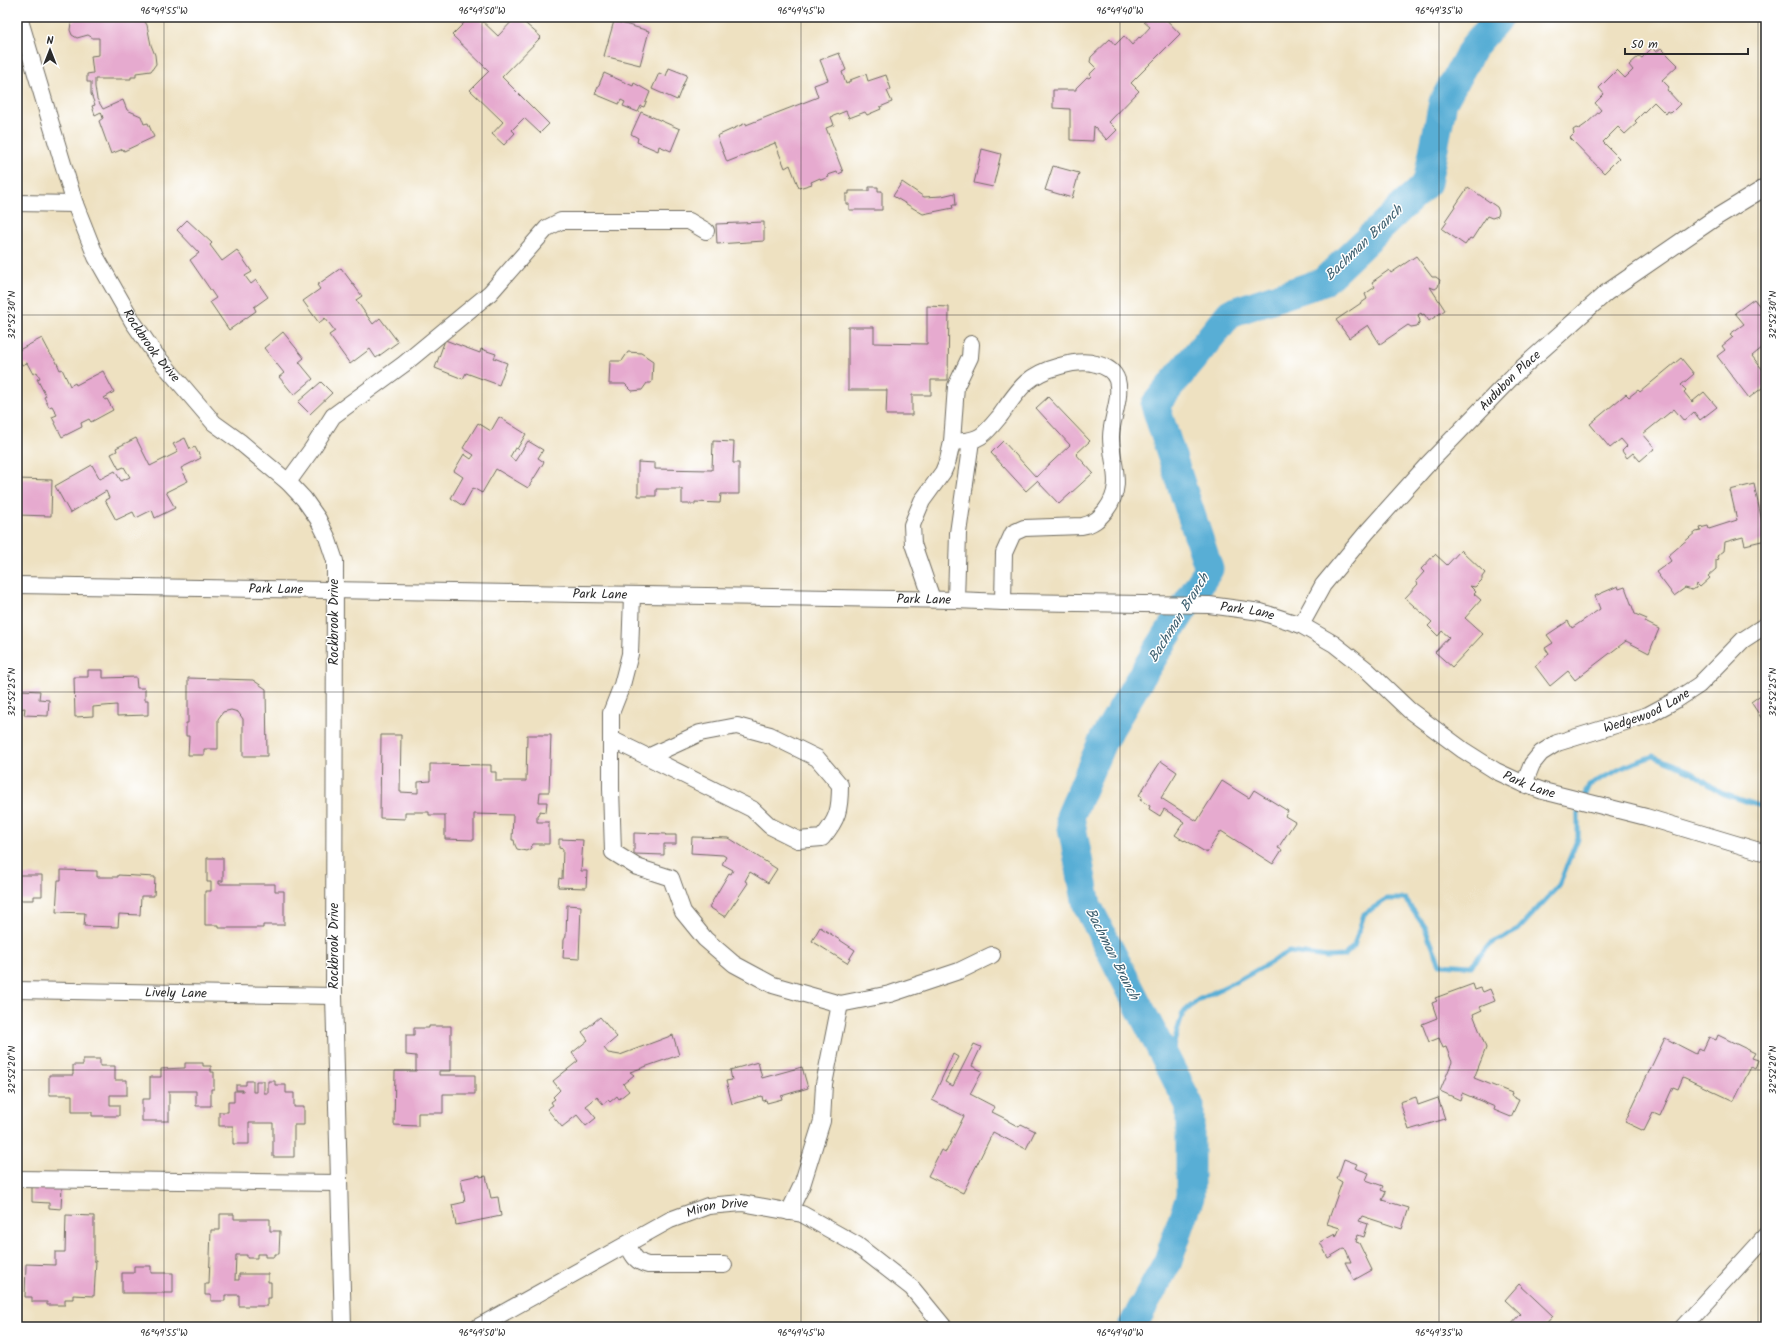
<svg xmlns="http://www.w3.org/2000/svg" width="1783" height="1344" font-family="Kalam,sans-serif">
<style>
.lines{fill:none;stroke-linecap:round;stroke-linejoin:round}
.stream{stroke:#59aed5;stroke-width:5}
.river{stroke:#59aed5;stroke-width:29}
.building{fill:#e6aacf}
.minor-casing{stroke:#6f6b60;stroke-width:18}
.minor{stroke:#fff;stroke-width:16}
.ticks{fill:none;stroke:#2b2b2b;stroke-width:1;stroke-opacity:0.45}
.labels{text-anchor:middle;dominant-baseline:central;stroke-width:3;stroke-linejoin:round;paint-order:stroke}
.street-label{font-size:13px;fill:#2b2b2b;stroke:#fff}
.water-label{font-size:14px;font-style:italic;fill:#3d5f6f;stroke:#fff}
.neatline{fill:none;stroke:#2b2b2b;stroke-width:1.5}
.ticks-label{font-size:10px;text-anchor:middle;fill:#2b2b2b}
</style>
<rect width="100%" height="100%" fill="#fff"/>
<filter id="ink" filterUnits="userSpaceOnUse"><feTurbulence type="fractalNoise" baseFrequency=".025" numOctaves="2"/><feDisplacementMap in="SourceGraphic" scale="8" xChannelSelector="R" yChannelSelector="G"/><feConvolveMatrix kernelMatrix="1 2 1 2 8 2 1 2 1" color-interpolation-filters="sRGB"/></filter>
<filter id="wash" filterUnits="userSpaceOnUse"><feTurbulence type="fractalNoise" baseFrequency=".012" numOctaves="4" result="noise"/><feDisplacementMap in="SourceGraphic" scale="16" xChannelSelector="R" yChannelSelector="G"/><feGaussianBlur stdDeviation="0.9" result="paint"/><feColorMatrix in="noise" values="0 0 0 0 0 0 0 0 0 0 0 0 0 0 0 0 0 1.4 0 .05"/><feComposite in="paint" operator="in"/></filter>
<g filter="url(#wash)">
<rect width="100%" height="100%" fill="#eee1c1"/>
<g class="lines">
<path class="stream" d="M1169 1064 1176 1035 1183 1013 1198 1000 1241 979 1289 952 1327 957 1344 956 1354 946 1364 914 1387 899H1405L1424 926 1440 964 1471 966 1490 944 1518 930 1559 885 1578 838V810L1589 785 1628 765 1653 756 1692 772 1721 793 1766 808"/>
<path class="river" d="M1132 1327 1168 1261 1190 1197V1106L1087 905 1070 817 1102 742 1145 670 1209 569 1155 405 1230 313 1323 282 1427 183 1443 102 1474 46 1499 17"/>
</g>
<g id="blocks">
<path class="building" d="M78 17H142L147 25 151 45 155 55 156 64 151 71 136 73V77H131V79H95V87L97 99 103 109 123 100 127 110 141 116 144 124 148 123 154 137 124 151 123 149 111 154 99 121 103 118 101 112 95 115 92 106 95 105 91 94V82H87V74L93 73 91 56 99 55V38H93L88 35 77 38 72 35 70 30 71 23Z
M458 17H478L498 36 516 17H518L541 37 502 77 549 124 540 133 524 118 512 130 515 133 504 145 492 134 503 122 470 90 489 71 452 35 464 23Z
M1149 17H1164L1180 34 1131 83 1139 91 1109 122 1117 130 1107 140 1094 126 1093 141 1070 140V109L1053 108V90H1076V88L1087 77 1089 78 1091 76 1090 74 1096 68 1090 62 1091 57 1110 39 1115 45 1124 36 1132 45 1139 37 1140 38 1150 27 1144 22Z
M614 21 649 31 640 65 604 56Z
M1652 48 1656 52 1661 48 1678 65 1662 80 1669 87 1667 90 1680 104 1671 113 1668 111 1666 114 1654 102 1635 121 1637 123 1625 134 1618 127 1603 142 1619 158 1604 173 1570 138 1574 134 1573 130 1576 128 1579 129 1586 124 1601 110 1595 103 1604 94 1599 88 1617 70 1625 78 1633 70 1629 65 1639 56 1642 58Z
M839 53 846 70 842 72 846 84 850 82V80L866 74 868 81 886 75 891 89 887 91 892 102 880 107 881 109 867 115 865 112 849 118 846 111 831 117 834 125 826 128 843 172 838 174 837 172 828 175 829 177 821 180 820 178 811 182 812 184 799 188 790 165 785 168 775 143 727 162 717 136 746 123V125L818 97 814 85 828 80 820 60Z
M669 68 687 75 677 100 652 89 659 73 666 76Z
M604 73 633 86 634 83 650 92 644 107 641 106 638 112 623 106 625 102 621 100 619 104 595 94Z
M641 112 680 129 671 151 659 146 658 151 637 142 638 138 631 134Z
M982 149 1001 154 993 187 974 183Z
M1053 166 1079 173 1072 198 1045 190Z
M902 182 924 197 942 196 955 193 956 205H952L953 208 923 214 893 196Z
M869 187H878V191H882V210H849V204H846V194H849V191H869Z
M1468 187 1497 207 1499 212 1498 216 1492 218 1487 216 1472 239 1470 238 1465 245 1442 229 1447 222 1445 221Z
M187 220 212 243 210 245 222 261 237 250 252 272 245 276 251 284 256 280 268 297 254 307 256 311 229 330 210 302 216 298 190 260 199 253 177 230Z
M764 222V241L717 244 716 224Z
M1416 256 1432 277H1436L1440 280 1438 287 1435 289 1430 287 1445 310 1429 321 1424 314 1422 315 1421 313 1418 315 1420 321 1417 326 1411 327 1408 325 1380 344 1368 325 1349 338 1336 320 1367 299 1365 294 1375 287 1372 282 1389 270 1391 273Z
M341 268 362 296 356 300 373 324 380 318 398 342 376 358 370 349 350 364 329 335 335 331 325 318 319 323 303 301 320 289 317 285Z
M1754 299 1761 308 1766 304V351L1763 347 1752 356 1766 374V385L1749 398 1717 356 1725 350 1722 346 1733 337 1730 334 1744 324 1735 313Z
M927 306 949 307 948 380H931V395H912V415H886L887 390H848V327H874V343L927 344Z
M283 332 304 358 299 362 313 379 294 395 279 377 284 373 264 348Z
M42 338 51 355 56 361 60 370 62 369 70 386 75 383 76 385 103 371 114 392 104 398 105 400 107 399 113 410 91 422 89 419 81 423 82 427 62 437 52 417 57 415 52 406 49 407 44 397 46 396 37 379 40 378 37 372 33 374 27 363 22 365 17 356V351Z
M445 340 480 353 481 349 496 354 494 358 507 363 499 385 466 373 463 379 435 368Z
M628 352 641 353 653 361 652 381 651 383H647L642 390 632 391 625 384H609L610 361H622Z
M1681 358 1694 374 1681 385 1686 390 1684 392 1692 402 1704 392 1717 407 1700 420 1694 412 1684 421 1674 409 1643 434 1655 448 1640 461 1633 453 1627 458 1622 451 1627 446 1621 439 1610 448 1590 424 1626 394 1629 397 1638 390 1640 392Z
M321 382 332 393 310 414 298 402Z
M1048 397 1090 441 1076 454 1093 473 1059 504 1037 481 1026 491 991 453 1003 441 1036 477 1070 445 1036 408Z
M499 417 526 434 517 449 515 448 510 457 515 461 528 441 543 450 538 458 544 462 528 488 496 469 482 493 473 488 463 506 451 498 463 477 454 471 464 454 471 459 474 455 463 448 478 423 491 431Z
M136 438 150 466 178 452 173 444 185 438 190 449 195 447 201 458 181 468 188 481 166 492 175 508 155 518 152 510 136 518 133 512 116 520 105 500 109 498 106 491 70 513 55 486 92 465 100 479 115 471 121 481 130 477 124 467 119 469 111 454 117 451 116 448Z
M713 441 734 442 733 463H739V494H721L720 503 695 502V504H682V489H656V496H638V462L655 463V469L712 470Z
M17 479 52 480 51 516 17 515Z
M1754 484 1766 540 1745 545 1743 537 1725 542 1724 551 1717 556 1719 559 1716 560V569L1708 576 1710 578 1700 587 1697 584 1696 588 1692 590 1685 588 1674 596 1656 572 1671 561 1668 556 1696 532 1701 531 1700 528 1708 526 1709 529 1737 520 1730 490Z
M1461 550 1485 573 1482 577V580L1475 587 1470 586 1476 592 1474 594 1481 600 1465 618 1483 634 1452 667 1435 652 1449 637 1442 631 1438 636 1428 626 1432 622 1405 598 1418 584 1416 581 1424 572 1421 569 1435 554 1447 565Z
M1618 586 1619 589 1625 587 1635 614 1647 619 1645 622 1659 629 1649 653 1626 641 1575 680 1568 671 1550 686 1535 666 1549 654 1545 648 1553 643 1547 635 1568 621 1572 628 1600 609 1595 596Z
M88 670H103V678L136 677 137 688H145V700H148V715L117 716V705L104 706 93 707V716L75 717 74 677H88Z
M188 678 253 680 266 689 267 756H243V719L238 712 231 710 223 712 218 719V749H204V755H188L189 736H186V723H188Z
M17 680H20L19 690 40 691 39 699 49 700 48 716 24 715 25 708 17 709Z
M1766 691V716L1762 719 1751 702Z
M381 735H401L400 792 418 793V782L430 781V764L491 765V772H496V781H526L527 735H551L549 792H540L539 802H547L546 812 540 811V813L537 815V822H549V844H533L530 849 526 851 517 849 515 845 514 840H512L513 815 474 814V840L445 839V815H429V812H405V819L380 818Z
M1161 761 1177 772 1161 798 1197 821 1222 781 1249 798 1254 790 1288 811 1285 816 1295 822 1278 848 1282 850 1273 864 1221 831 1207 853 1185 840 1184 841 1175 835 1184 822 1164 809 1160 816 1149 809 1150 806 1140 800 1142 797 1139 795Z
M634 833 666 834 665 835H676V844H664V855L634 854Z
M692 837 729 838 777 869 768 883 750 872 745 881 748 883 725 917 709 907 729 873 731 874 733 870 722 864 726 857 723 855 691 853Z
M559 839 583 840 581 871H587L586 888 558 887 559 878 562 879 563 849 559 848Z
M207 858H223V881H219V884H275V891H284V925H263V928H219V925H205V891H211V882H207Z
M61 870 97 871V877H118V875L155 877 154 896H141L140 915 119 914 118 927 84 926 85 913 56 912 58 880H61Z
M17 875H42V896H34V900H17Z
M567 905 581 906 579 959 563 958 564 940 566 936Z
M820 927 855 950 847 963 812 941Z
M1473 984 1475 990 1481 988 1483 992 1490 989 1495 1001 1480 1007 1482 1010 1473 1014 1486 1048 1474 1078 1512 1093 1511 1096 1519 1100 1511 1117 1494 1110 1495 1107 1462 1093 1460 1100 1440 1091 1452 1062 1446 1047 1443 1048 1439 1038 1429 1042 1422 1024 1437 1018 1432 1003 1437 1001 1435 998Z
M600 1017 617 1037 604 1048 608 1053 620 1055 673 1035 679 1055 630 1072 634 1075 623 1084 629 1091 619 1099 617 1096 610 1102 608 1100 603 1104 597 1097 586 1106 596 1118 586 1126 577 1115 562 1127 547 1109 553 1105 551 1102 555 1099 553 1097 560 1090 553 1081 578 1061 572 1053 588 1040 582 1032Z
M429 1026H451V1071H439V1075H475V1094H443V1113H418V1126L394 1125 395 1071H416V1056L406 1055V1035H414V1028H429Z
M1718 1035 1755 1053 1752 1058 1758 1060 1755 1069 1751 1067 1734 1101 1683 1077 1678 1089 1673 1087 1660 1116 1653 1113 1644 1131 1625 1122 1665 1038 1696 1054 1699 1048 1703 1050 1709 1037 1716 1040Z
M974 1044 981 1047 972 1066 982 1071 970 1094 995 1107 992 1112 1008 1120V1121L1019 1127 1021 1124 1035 1131 1026 1149 993 1132 963 1193 928 1176 941 1150 946 1152 964 1116 932 1100 953 1054 958 1057 945 1082 953 1086Z
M83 1059H100V1066H115V1080H127V1095H110V1105H119V1116H92V1112H72V1095H49V1075H73V1065H83Z
M758 1062 762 1078 802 1067 808 1088 781 1096 782 1099 767 1103 766 1100 763 1101 762 1096 732 1104 726 1081 732 1080 730 1070Z
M185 1063H203V1066H211V1072H214V1089H211V1106H196V1091H169V1121H142V1099H150V1077H161V1069L185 1068Z
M246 1081H253V1092H256V1081H264V1093H268V1081H275V1085H286V1093H294V1107H304V1125H294V1157H273V1123H249V1144H233V1126H219V1112H228V1102H234V1091H243V1090H236V1085H246Z
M1416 1097 1418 1105 1438 1098 1445 1119 1409 1130 1400 1102Z
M1344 1159 1357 1164 1355 1168 1369 1173 1366 1180 1383 1186 1381 1190 1386 1192 1382 1200 1409 1208 1402 1229 1362 1216 1359 1221 1368 1224 1364 1237 1358 1235 1356 1242 1359 1243 1372 1270 1354 1280 1345 1262H1351L1346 1250 1343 1249 1328 1258 1320 1242 1335 1234 1336 1237 1340 1228 1327 1224 1342 1182 1337 1179Z
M480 1175V1177L486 1176 491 1198 498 1197 501 1216 456 1225 452 1205 465 1202 461 1179Z
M32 1185 62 1186 61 1209 49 1208V1203L32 1202Z
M220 1214H234V1219H270V1231H280L279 1254H274V1257H265V1254H257V1258H247V1255H236L235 1280H239V1274H268V1282H271V1298H267V1306H239V1295H225V1301H211V1295H205V1284H209L211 1230H220Z
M66 1215 94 1216V1261H96L94 1296 73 1295V1299H65V1305H47V1302H32V1297H25L26 1264 55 1265V1252H65Z
M134 1266H151V1273H173V1293H122V1273H134Z
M1519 1284 1553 1316 1543 1327H1508L1520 1314 1505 1300Z"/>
</g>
</g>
<g filter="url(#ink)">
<use href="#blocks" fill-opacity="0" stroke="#6f6b60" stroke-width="1"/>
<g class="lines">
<g class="minor-casing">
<g id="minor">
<path id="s1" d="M19 17 75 204 96 257 133 322 155 354 214 423 239 441 288 482 304 499 318 519 327 537 335 561 334 996 343 1327"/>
<path d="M17 203 75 204"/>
<path d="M952 442C962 441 972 442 981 436 988 431 995 422 1000 416 1019 389 1026 375 1060 366 1071 363 1086 361 1096 364 1105 366 1114 371 1117 380 1122 398 1111 419 1111 437 1111 464 1125 485 1106 510 1099 519 1093 524 1082 526L1024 528 1013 533 1004 553 1003 602"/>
<path d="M288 482 312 449 333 416 404 364 490 293 547 228 561 221H689L706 231"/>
<path id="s2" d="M17 585 956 600 1003 602 1209 605 1261 612 1301 625 1334 644 1367 670 1409 710 1463 750 1496 771 1524 784 1543 791 1646 817 1766 853"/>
<path d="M632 595 630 654 622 685 611 713V788L613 852 637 867 671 878 683 912 705 939 734 964 773 985 840 1004 890 994 959 971 992 955"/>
<path d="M932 599 913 544 912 525 922 501 943 472 948 460 952 442 956 386 970 357 971 344"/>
<path d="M956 600 958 533 971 441"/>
<path id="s3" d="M1301 625 1323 585 1367 532 1428 464 1514 375 1606 293 1715 218 1766 187"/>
<path d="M611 739 648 757 700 733 737 726 770 735 817 758 840 785C840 810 838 819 822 838L798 840 770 826 752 809 648 757"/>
<path id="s4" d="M1524 784 1532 764 1541 753 1557 743 1648 715 1676 700 1699 685 1743 640 1766 625"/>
<path id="s5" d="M17 990 334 996"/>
<path d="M17 1179 339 1183"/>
<path d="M789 1212 802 1185 822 1121 824 1084 840 1004"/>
<path d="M627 1244C633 1255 635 1262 648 1265H724"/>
<path id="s6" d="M478 1327 670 1220 708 1206 742 1203 802 1214 857 1245 912 1288 944 1327"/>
<path d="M1683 1327 1766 1236"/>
</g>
</g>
<use href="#minor" class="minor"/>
</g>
</g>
<path class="ticks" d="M164 17V1327M482 17V1327M801 17V1327M1120 17V1327M1439 17V1327M1758 17V1327M17 315H1766M17 692H1766M17 1070H1766"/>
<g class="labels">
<g class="street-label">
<text stroke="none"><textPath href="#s1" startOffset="357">Rockbrook Drive</textPath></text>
<text stroke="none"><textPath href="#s3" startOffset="323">Audubon Place</textPath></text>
<text stroke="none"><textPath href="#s2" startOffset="259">Park Lane</textPath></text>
<text stroke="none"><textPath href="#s2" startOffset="583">Park Lane</textPath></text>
<text stroke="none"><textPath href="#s2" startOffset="907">Park Lane</textPath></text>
<text stroke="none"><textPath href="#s2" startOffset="1231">Park Lane</textPath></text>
<text transform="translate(334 622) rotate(-90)">Rockbrook Drive</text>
<text stroke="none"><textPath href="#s4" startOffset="150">Wedgewood Lane</textPath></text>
<text stroke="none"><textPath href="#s2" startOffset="1567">Park Lane</textPath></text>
<text transform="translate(334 946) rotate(-90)">Rockbrook Drive</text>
<text stroke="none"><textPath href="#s5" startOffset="159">Lively Lane</textPath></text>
<text stroke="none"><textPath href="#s6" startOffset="269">Miron Drive</textPath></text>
</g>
<g class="water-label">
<text transform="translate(1364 243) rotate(-44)">Bachman Branch</text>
<text transform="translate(1179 618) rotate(-58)">Bachman Branch</text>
<text transform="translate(1112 954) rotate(63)">Bachman Branch</text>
</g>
</g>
<rect width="1783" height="1344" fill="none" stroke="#fff" stroke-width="44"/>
<g transform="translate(50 50)" stroke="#ffffff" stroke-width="3" paint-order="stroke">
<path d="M0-3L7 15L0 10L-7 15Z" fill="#2b2b2b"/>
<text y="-6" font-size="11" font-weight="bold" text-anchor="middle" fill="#2b2b2b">N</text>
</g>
<path d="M1625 48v6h123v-6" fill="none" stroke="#2b2b2b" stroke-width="2"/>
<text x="1631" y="48" font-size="12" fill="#2b2b2b" stroke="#ffffff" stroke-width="3" paint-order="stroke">50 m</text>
<rect x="22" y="22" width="1739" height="1300" class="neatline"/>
<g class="ticks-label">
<text x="164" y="14">96°49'55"W</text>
<text x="482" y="14">96°49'50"W</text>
<text x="801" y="14">96°49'45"W</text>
<text x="1120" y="14">96°49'40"W</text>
<text x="1439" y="14">96°49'35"W</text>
<text transform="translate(11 315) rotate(-90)" y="4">32°52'30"N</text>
<text transform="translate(1772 315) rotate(-90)" y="4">32°52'30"N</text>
<text transform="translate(11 692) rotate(-90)" y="4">32°52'25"N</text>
<text transform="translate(1772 692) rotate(-90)" y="4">32°52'25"N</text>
<text transform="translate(11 1070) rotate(-90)" y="4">32°52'20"N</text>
<text transform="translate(1772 1070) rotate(-90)" y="4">32°52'20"N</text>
<text x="164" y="1336">96°49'55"W</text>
<text x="482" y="1336">96°49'50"W</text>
<text x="801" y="1336">96°49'45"W</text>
<text x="1120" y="1336">96°49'40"W</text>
<text x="1439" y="1336">96°49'35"W</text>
</g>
</svg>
